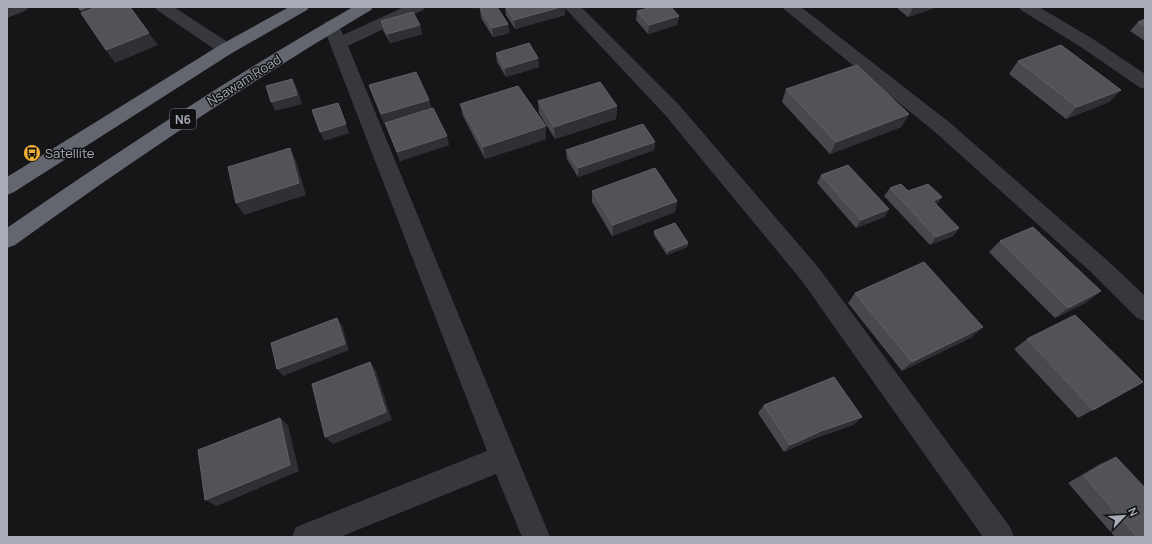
<svg xmlns="http://www.w3.org/2000/svg" width="1152" height="544" font-family="Manrope,sans-serif">
<style>
.lines{fill:none;stroke-linecap:round;stroke-linejoin:round}
.street{fill:#37383d;fill-rule:evenodd}
.highway{fill:#63666e;fill-rule:evenodd}
.wall{fill:#47494d}
.shaded-wall{fill:#2f3033}
.building{fill:#525359;stroke:#5f6168}
.labels{text-anchor:middle;dominant-baseline:central;stroke-width:3;stroke-linejoin:round;paint-order:stroke}
.shield{fill:#111113;stroke:#7b7e86;stroke-width:1}
.shield-label{font-size:12px;font-weight:bold;fill:#a8adb8}
.street-label{font-size:13px;fill:#a8adb8;stroke:#111113}
.poi-label{font-size:13px;fill:#a8adb8;stroke:#111113;text-anchor:start}
</style>
<rect width="100%" height="100%" fill="#161618"/>
<g class="lines">
<path class="street" d="M7 7H29L27 10 7 18Z
M155 7H174L232 45 235 49 232 53 226 55 220 53 157 10Z
M404 7H425L423 10 348 46 550 537H522L496 474 340 537H292L296 527 487 451 323 26 325 22 331 21 337 22 343 35Z
M564 7H581L680 106 818 267 1010 527 1014 537H983L802 281 666 116Z
M783 7H801L949 122 1108 261 1145 296V321L1137 318 1092 273 935 132 785 10Z
M1019 7H1039L1093 39 1145 74V89L1139 87 1081 47 1021 10Z"/>
<path class="highway" d="M289 7H309L307 10 232 53 14 192 7 195V177L220 45Z
M353 7H373L371 10C248 83 130 162 15 245L7 248V228C120 150 234 75 353 7Z"/>
</g>
<path class="wall" d="M505 7H565V15L515 29 506 15Z
M896 7H935L934 8 908 17Z
M480 9 508 24 509 33 493 37 481 18Z
M637 11 679 16 677 25 648 34 636 20Z
M1145 19V41L1130 31 1138 22Z
M381 21 420 25 422 34 390 43 383 30Z
M496 53 538 58 539 67 506 77 497 62Z
M1018 61 1121 90 1109 102 1066 119 1009 74Z
M369 85 431 109 449 145 400 161 385 123H384L372 94Z
M786 89 909 114 901 127 830 154 782 102Z
M538 101 617 106 616 119 555 139 539 113Z
M460 104 546 139 485 159 463 116Z
M655 142 654 150 578 177 567 159 566 150Z
M821 175 889 209 884 217 856 228 817 183Z
M890 188 942 197 936 205 959 228 953 236 930 245 884 196Z
M592 191 677 201 675 212 612 236 592 202Z
M654 231 688 243 687 247 667 255 654 235Z
M1000 241 1087 302 1055 318 989 252Z
M855 293 972 337 902 371 848 303Z
M1027 339 1093 410 1078 418 1014 349Z
M764 405 862 417 853 425 813 439 784 452 758 413Z
M1116 457 1145 537H1115L1068 483 1100 464Z"/>
<path class="shaded-wall" d="M88 7H130L89 23 80 10Z
M474 7H483L474 9Z
M561 7H565V15L515 29 514 20Z
M916 7H935L934 8 908 17 913 8Z
M679 16 677 25 648 34 649 25Z
M508 24 509 33 493 37 492 28Z
M420 25 422 34 390 43 387 34Z
M149 33 158 45 115 63 106 50Z
M538 58 539 67 506 77 505 68Z
M292 79 297 88 302 104 275 111 271 102Z
M1121 90 1109 102 1066 119 1077 107Z
M429 100 432 109 384 123 381 114Z
M338 103 349 133 324 141 320 132Z
M617 106 616 119 555 139 554 127Z
M909 114 901 127 830 154 836 142Z
M546 126V139L485 159 483 147Z
M447 136 449 145 400 161 397 152Z
M655 142 654 150 578 177V168Z
M290 148 296 161 306 195 244 215 236 203Z
M942 197 936 205 933 201Z
M677 201 675 212 612 236 613 225Z
M889 209 884 217 856 228 861 220Z
M959 228 953 236 930 245 936 237Z
M688 243 687 247 667 255 668 251Z
M1101 291 1087 302 1055 318 1068 308Z
M337 318 342 325 349 350 283 376 277 369Z
M983 327 972 337 902 371 912 362Z
M370 362 376 371 392 420 333 444 325 437Z
M862 417 853 425 813 439 784 452 790 445 821 431Z
M280 418 288 425 299 471 217 506 205 500Z"/>
<path class="building" d="M78 7H88L80 10Z
M97 7H130L149 33 106 50 81 13Z
M486 7H497L508 24 492 28 480 9Z
M506 7H561L514 20Z
M652 7H671L679 16 649 25 637 11Z
M413 12 420 25 387 34 381 21Z
M1145 19V27L1138 22Z
M529 43 538 58 505 68 496 53Z
M1061 45 1121 90 1077 107 1018 61Z
M857 65 909 114 836 142 786 89Z
M416 72 429 100 381 114 369 85Z
M292 79 297 95 271 102 266 86Z
M600 82 617 106 554 127 538 101Z
M518 86 546 126 483 147 460 104Z
M338 103 346 124 320 132 312 110Z
M433 108 447 136 397 152 385 123Z
M643 124 655 142 578 168 566 150Z
M290 148 299 183 236 203 228 167Z
M848 165 889 209 861 220 821 175Z
M655 168 677 201 613 225 592 191Z
M901 184 908 191 928 184 942 197 933 201 959 228 936 237 890 188Z
M675 223 688 243 668 251 654 231Z
M1033 227 1101 291 1068 308 1000 241Z
M924 262 983 327 912 362 855 293Z
M1075 315 1143 382 1093 410 1027 339Z
M337 318 345 344 277 369 271 343Z
M370 362 386 412 325 437 312 384Z
M834 377 862 417 821 431 790 445 764 405Z
M280 418 290 465 205 500 198 450Z
M1116 457 1145 488V537H1137L1084 476Z"/>
<defs>
<g id="bus-disc" transform="scale(0.9)"><circle r="9.5" fill="#f2b134" stroke="#111113"/><path d="M-5-6H5V4H4V6H2V4H-2V6H-4V4H-5ZM-3.5-4V0h7V-4ZM-3.5 1.2v1.5H-2V1.2ZM2 1.2v1.5H3.5V1.2Z" fill="#111"/></g>
</defs>
<g fill-rule="evenodd">
<use href="#bus-disc" x="32" y="153"/>
</g>
<g class="labels">
<rect class="shield" x="170" y="109" width="26" height="20" rx="3"/>
<g class="shield-label">
<text x="183" y="119">N6</text>
</g>
<g class="street-label">
<text transform="translate(244 80) rotate(-32)">Nsawam Road</text>
</g>
<g class="poi-label">
<text x="45" y="153">Satellite</text>
</g>
</g>
<rect width="1152" height="544" fill="none" stroke="#a8adb8" stroke-width="16"/>
<g transform="translate(1124 516) rotate(65)" stroke="#111113" stroke-width="3" paint-order="stroke">
<path d="M0-3L7 15L0 10L-7 15Z" fill="#a8adb8"/>
<text y="-6" font-size="11" font-weight="bold" text-anchor="middle" fill="#a8adb8">N</text>
</g>
</svg>
